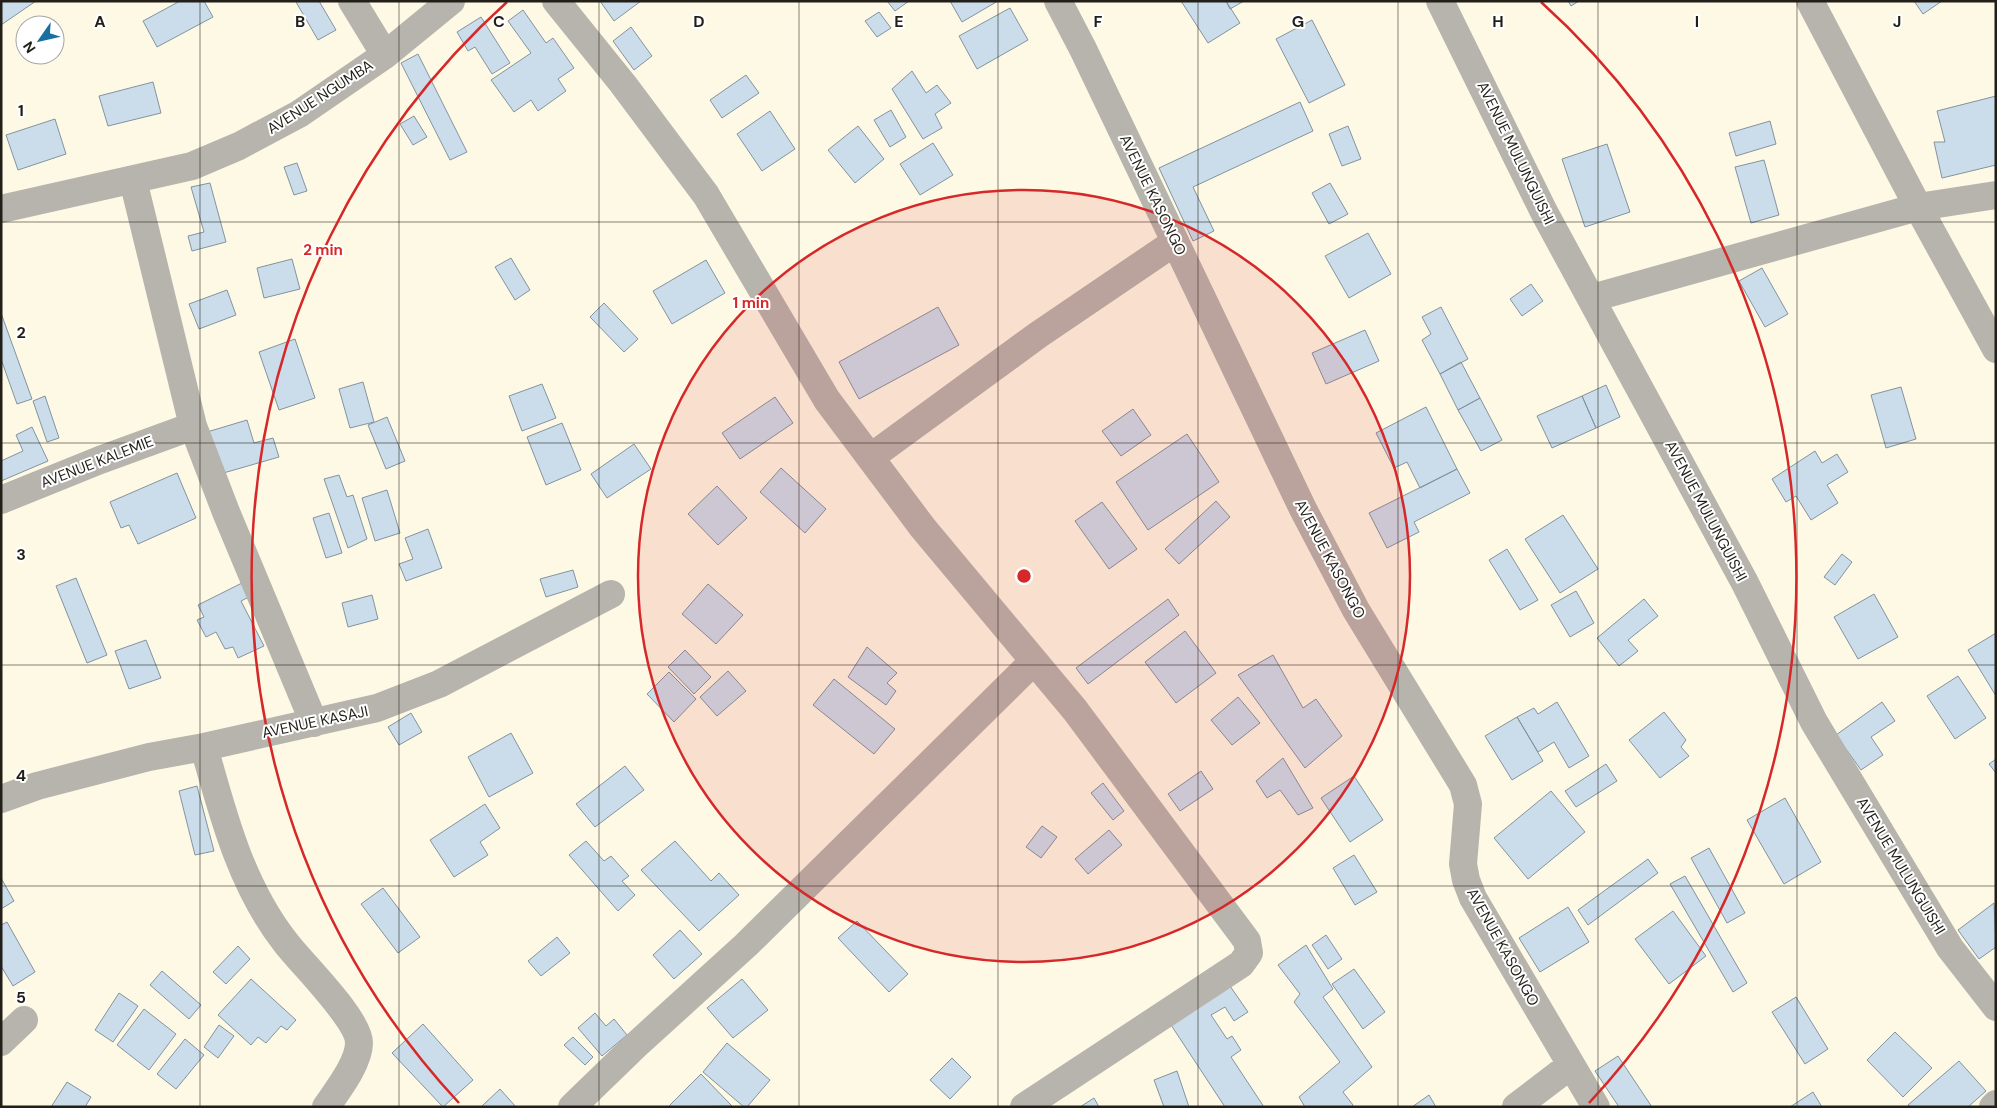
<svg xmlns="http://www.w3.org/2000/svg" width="1997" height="1108" font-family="'DM Sans',sans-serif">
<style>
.building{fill:#cbddea;stroke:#83939f}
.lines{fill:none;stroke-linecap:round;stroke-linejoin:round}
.minor{stroke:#b6b4ac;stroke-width:28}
.grid{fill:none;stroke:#211f18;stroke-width:1;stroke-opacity:0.55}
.ring{fill:none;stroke:#d62828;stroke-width:2.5}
.labels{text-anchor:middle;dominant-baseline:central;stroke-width:4;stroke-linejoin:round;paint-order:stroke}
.street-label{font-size:15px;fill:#211f18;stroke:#fff}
.grid-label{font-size:16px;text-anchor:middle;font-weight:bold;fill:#211f18;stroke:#fff;stroke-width:4;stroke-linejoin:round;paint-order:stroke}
.centre{fill:#d62828;stroke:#fff;stroke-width:2.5}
.ring-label{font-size:15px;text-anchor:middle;font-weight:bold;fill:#d62828;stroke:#fff;stroke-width:4;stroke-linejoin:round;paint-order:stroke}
</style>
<rect width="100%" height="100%" fill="#fef9e5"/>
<path class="building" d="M1 1H36L1 25Z
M180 1H204L213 17 157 47 143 21Z
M298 1H319L336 30 318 40 296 2Z
M600 1H641L614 21Z
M887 1H909L895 11Z
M950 1H998L962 22Z
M1181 1H1226L1240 23 1208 43Z
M1226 1H1244L1230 9Z
M1568 1H1579L1571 6Z
M1914 1H1942L1923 14Z
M1010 8 1028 40 977 69 959 36Z
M523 10 546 43 553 38 574 68 558 79 566 91 538 111 531 100 514 112 491 80 531 53 508 21Z
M879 12 891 28 877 37 865 21Z
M481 17 510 63 492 74 475 47 468 51 457 32Z
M1312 20 1345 85 1309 103 1276 39Z
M631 27 652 56 634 70 613 41Z
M418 54 467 152 450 160 401 63Z
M912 71 926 93 937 85 951 103 935 114 942 128 923 139 892 89Z
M746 75 759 93 722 118 710 100Z
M153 82 161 113 108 126 99 96Z
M1996 96V165L1942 178 1934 142H1945L1937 111Z
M1300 102 1313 131 1193 187 1214 231 1193 241 1159 168Z
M891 110 906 137 890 147 874 120Z
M770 111 795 149 762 171 737 134Z
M414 116 427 137 413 145 400 124Z
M55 119 66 154 18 170 6 135Z
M1770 121 1776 144 1736 156 1729 133Z
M858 126 884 159 855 183 828 150Z
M1348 126 1361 159 1342 166 1329 134Z
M933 143 953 175 920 195 900 164Z
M1607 144 1630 212 1585 227 1562 159Z
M1764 160 1779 215 1751 223 1735 167Z
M297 163 307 191 294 195 284 167Z
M210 183 226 242 192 251 188 236 204 232 191 187Z
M1330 183 1348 214 1329 224 1312 193Z
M1368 233 1391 274 1349 298 1325 256Z
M511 258 530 290 515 300 495 267Z
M292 259 300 289 264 298 257 268Z
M706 260 725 293 672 324 653 291Z
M1762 268 1788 314 1765 327 1739 281Z
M1531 284 1543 301 1522 316 1510 299Z
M227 290 236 315 199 329 189 304Z
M604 303 638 339 624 352 590 317Z
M938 307 959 345 859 399 839 362Z
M1441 307 1468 359 1440 374 1422 340 1431 334 1422 317Z
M1 313 32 399 17 404 1 359Z
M1365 330 1379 361 1326 384 1312 353Z
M295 339 315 398 279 410 259 352Z
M1461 362 1480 398 1458 410 1440 374Z
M363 382 374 422 350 428 339 389Z
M542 384 556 418 522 431 509 396Z
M1606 385 1620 417 1596 428 1582 396Z
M1901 387 1916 439 1886 448 1871 395Z
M45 396 59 438 47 442 33 401Z
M1582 396 1596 428 1552 448 1537 416Z
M775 397 793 423 740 459 722 433Z
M1480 398 1502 440 1481 451 1458 410Z
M1426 407 1457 469 1420 488 1407 462 1394 468 1376 433Z
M1133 409 1151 435 1121 456 1102 431Z
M387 417 405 461 386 469 368 425Z
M247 420 254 443 273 438 279 457 220 474 207 432Z
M562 423 581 470 546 485 527 437Z
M32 427 48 461 1 481V461L23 451 16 435Z
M1187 434 1219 482 1148 530 1116 482Z
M634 444 651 469 607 498 591 474Z
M1815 451 1822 463 1837 454 1848 472 1827 485 1838 503 1811 520 1796 496 1786 502 1772 479Z
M781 468 826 509 805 533 760 492Z
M1457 469 1470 493 1414 522 1419 532 1387 548 1369 513Z
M177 473 196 518 138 544 129 525 121 528 110 502Z
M339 475 347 497 353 495 367 539 348 548 324 479Z
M717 486 747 518 718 545 688 514Z
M387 490 400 533 375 541 362 498Z
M1216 501 1230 517 1179 564 1165 549Z
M1102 502 1137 549 1109 569 1075 521Z
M329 513 342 553 326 558 313 518Z
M1563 515 1598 569 1560 593 1525 539Z
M428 529 442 568 406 581 399 564 413 559 405 538Z
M1507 549 1538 600 1520 610 1489 560Z
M1842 554 1852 562 1835 585 1824 577Z
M573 570 578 587 546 597 540 579Z
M76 578 107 655 87 663 56 586Z
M242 583 249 597 241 601 264 646 238 658 233 647 225 649 216 632 206 637 197 620 204 617 198 605Z
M708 584 743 615 716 644 682 614Z
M1576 591 1594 623 1570 637 1551 605Z
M1874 594 1898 637 1858 659 1834 617Z
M372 595 378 619 348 627 342 603Z
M1168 599 1179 615 1088 684 1076 668Z
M1644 599 1658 616 1628 640 1638 651 1619 666 1597 638Z
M1185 631 1216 673 1176 703 1145 662Z
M1996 633V696L1968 650Z
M146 640 161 678 129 689 115 651Z
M867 647 897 673 887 683 896 691 886 705 848 677Z
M685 650 711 677 694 694 668 667Z
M1273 655 1303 708 1316 699 1342 736 1305 768 1238 675Z
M728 671 746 691 717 716 700 697Z
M669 672 696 699 674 722 647 694Z
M1958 676 1986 718 1955 739 1927 696Z
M834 679 895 729 874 754 813 705Z
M1238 697 1260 723 1232 745 1211 720Z
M1557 702 1589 756 1569 768 1554 742 1538 752 1517 717 1534 708 1538 714Z
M1882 702 1895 721 1871 737 1883 755 1861 770 1836 735Z
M1664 712 1686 740 1681 747 1689 756 1660 778 1629 740Z
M411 713 422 732 399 745 388 727Z
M1517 717 1543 761 1512 780 1485 736Z
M511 733 533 773 489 797 468 757Z
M1283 758 1313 808 1298 815 1280 790 1267 798 1256 781Z
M1996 759V773L1989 764Z
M1606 764 1617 781 1576 807 1565 791Z
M625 766 644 790 595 827 576 804Z
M1201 771 1213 789 1180 811 1168 794Z
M1354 776 1383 820 1350 842 1321 798Z
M1103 783 1124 811 1113 820 1091 793Z
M197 786 214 851 195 855 179 791Z
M1551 791 1585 832 1528 879 1494 838Z
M1785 798 1821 862 1784 884 1747 820Z
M485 804 500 828 480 842 488 855 454 877 430 840Z
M1042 826 1057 837 1041 858 1026 847Z
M1109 830 1122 845 1088 874 1075 859Z
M586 841 604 861 611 856 629 876 622 881 635 895 618 911 569 855Z
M675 841 711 881 719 873 739 895 699 931 641 870Z
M1709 848 1745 913 1727 923 1691 858Z
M1354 855 1377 892 1355 905 1333 868Z
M1648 859 1658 873 1588 925 1578 910Z
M1685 876 1747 983 1733 992 1670 884Z
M1 878 14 901 1 909Z
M383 888 420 937 398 953 361 904Z
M1994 903 1996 947 1979 959 1958 930Z
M1568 907 1589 942 1540 972 1519 938Z
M1673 911 1706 956 1669 984 1635 939Z
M857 921 908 974 889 992 838 938Z
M7 922 35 972 13 986 1 966V925Z
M680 930 702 954 674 979 653 955Z
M1326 935 1342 959 1328 969 1312 945Z
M557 937 570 953 541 976 528 961Z
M1306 945 1333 989 1323 997 1372 1067 1343 1092 1353 1105 1352 1107H1305L1299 1097 1340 1062 1294 1002 1300 994 1278 965Z
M238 946 250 959 226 984 213 972Z
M1354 969 1385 1012 1363 1029 1332 984Z
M162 971 201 1005 189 1019 150 985Z
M251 979 296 1020 287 1030 281 1026 266 1043 258 1037 251 1045 218 1015Z
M742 979 768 1010 733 1038 707 1008Z
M1230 986 1248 1012 1234 1021 1225 1007 1211 1015 1227 1039 1232 1036 1241 1050 1231 1057 1264 1107H1225L1171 1025Z
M119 993 138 1006 113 1042 95 1030Z
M1796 997 1828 1049 1805 1064 1772 1012Z
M144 1009 176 1034 149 1070 117 1045Z
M595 1013 606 1026 614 1019 627 1035 602 1056 578 1028Z
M423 1024 473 1080 443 1107 392 1053Z
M219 1025 234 1036 218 1058 204 1047Z
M1895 1032 1932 1068 1903 1097 1867 1060Z
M573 1037 593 1057 585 1065 564 1045Z
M185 1039 204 1055 176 1089 157 1074Z
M727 1043 770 1080 747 1107H744L703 1072Z
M1618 1056 1652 1107H1619L1595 1071Z
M952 1058 971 1077 950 1099 930 1080Z
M1959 1061 1986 1091 1968 1107H1910L1908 1105Z
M1177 1071 1189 1107H1164L1154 1080Z
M701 1074 732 1106 668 1107Z
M67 1082 91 1097 85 1107H51Z
M500 1089 516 1107H481Z
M1813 1092 1822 1107H1790Z
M1429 1095 1436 1107H1412Z
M1094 1098 1099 1107H1080Z"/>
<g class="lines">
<path class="minor" d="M352 1 385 55
M556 1 623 84 706 195 827 400 923 528 1075 710 1247 941 1249 953 1241 964 1024 1107
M1058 1 1083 49 1303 509 1356 610 1463 785 1468 804 1463 864 1466 880 1473 898 1596 1107
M1440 1 1544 212 1745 583 1814 722 1950 948 1996 1007
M1810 1 1918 207 1996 349
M133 180 193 426 226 512 314 723
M1 209 192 166 239 146 299 114 385 55 451 1
M1592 298 1918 207 1996 195
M871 457 1038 335 1175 242
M1 500 100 460 193 426
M204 747C223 815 241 886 286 943 302 964 359 1019 359 1043 359 1063 337 1091 326 1107
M1 799 37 786 149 757 204 747 377 708 439 684 611 594
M1 1042 24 1020
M572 1107 635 1046 746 945 1034 661
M1516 1107 1571 1065
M1993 1107 1996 1104"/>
</g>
<path class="grid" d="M200 1V1107M399 1V1107M599 1V1107M799 1V1107M998 1V1107M1198 1V1107M1398 1V1107M1598 1V1107M1797 1V1107M1 222H1996M1 443H1996M1 665H1996M1 886H1996"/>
<circle cx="1024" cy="576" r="386" fill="#d62828" fill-opacity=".12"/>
<g class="ring">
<circle cx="1024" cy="576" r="386"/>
<path d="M459 1103A773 773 0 0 1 507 2M1541 2A773 773 0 0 1 1589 1103"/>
</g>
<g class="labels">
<g class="street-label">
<text transform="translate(320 97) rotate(-33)">AVENUE NGUMBA</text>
<text transform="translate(1516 153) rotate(64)">AVENUE MULUNGUISHI</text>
<text transform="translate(1153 195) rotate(64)">AVENUE KASONGO</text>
<text transform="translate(97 462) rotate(-21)">AVENUE KALEMIE</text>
<text transform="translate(1706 511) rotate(62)">AVENUE MULUNGUISHI</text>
<text transform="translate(1330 559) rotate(62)">AVENUE KASONGO</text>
<text transform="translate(315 722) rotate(-12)">AVENUE KASAJI</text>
<text transform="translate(1901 866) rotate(59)">AVENUE MULUNGUISHI</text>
<text transform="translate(1503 947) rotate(61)">AVENUE KASONGO</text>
</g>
</g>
<g class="grid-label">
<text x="100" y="27">A</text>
<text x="300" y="27">B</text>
<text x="499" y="27">C</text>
<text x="699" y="27">D</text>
<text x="899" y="27">E</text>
<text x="1098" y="27">F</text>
<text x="1298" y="27">G</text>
<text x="1498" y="27">H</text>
<text x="1697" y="27">I</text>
<text x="1897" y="27">J</text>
<text x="21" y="116">1</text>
<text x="21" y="338">2</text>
<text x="21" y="560">3</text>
<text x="21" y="781">4</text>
<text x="21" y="1003">5</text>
</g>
<circle cx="1024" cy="576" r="8" class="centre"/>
<g class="ring-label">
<text x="323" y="255">2 min</text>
<text x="751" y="308">1 min</text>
</g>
<rect width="1997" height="1108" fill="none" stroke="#211f18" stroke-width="5"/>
<g transform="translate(40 40) rotate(236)"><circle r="24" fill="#ffffff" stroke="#a6a5a3"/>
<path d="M0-4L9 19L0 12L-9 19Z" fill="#196f9f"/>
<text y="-8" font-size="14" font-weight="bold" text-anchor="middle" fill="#211f18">N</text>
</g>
</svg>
